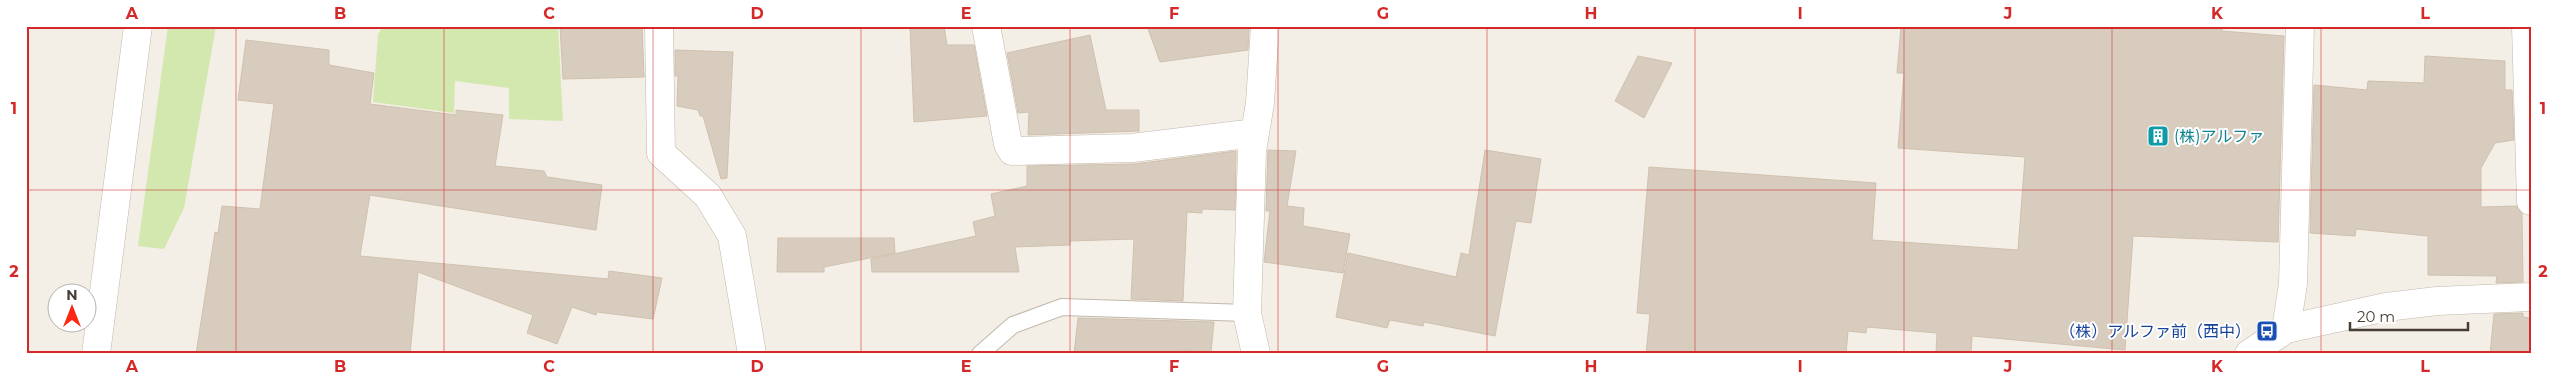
<svg xmlns="http://www.w3.org/2000/svg" width="2557" height="380" font-family="Montserrat,'Noto Sans JP',sans-serif">
<style>
.green{fill:#d2e8ae}
.building{fill:#d8ccbe;stroke:#d0c1ae}
.lines{fill:none;stroke-linecap:round;stroke-linejoin:round}
.lane-casing{stroke:#c2b8ab;stroke-width:18}
.street-casing{stroke:#c2b8ab;stroke-width:29}
.lane{stroke:#fff;stroke-width:16}
.street{stroke:#fff;stroke-width:28}
.grid{fill:none;stroke:#d62828;stroke-width:1;stroke-opacity:0.55}
.labels{text-anchor:middle;dominant-baseline:central;stroke-width:4;stroke-linejoin:round;paint-order:stroke}
.culture-label{font-size:16px;fill:#0d838f;stroke:#fff;text-anchor:start}
.transit-label{font-size:16px;fill:#164399;stroke:#fff;text-anchor:end}
.neatline{fill:none;stroke:#d62828;stroke-width:2}
.grid-label{font-size:16px;text-anchor:middle;font-weight:bold;fill:#d62828}
</style>
<rect width="100%" height="100%" fill="#f3eee6"/>
<path class="green" d="M168 26H216L184 208 164 249 138 246Z
M383 26H558L563 121 509 119V88L455 81 454 113 373 102 378 35Z"/>
<path class="building" d="M560 26H642L644 77 563 79Z
M910 26H944L947 45H974L987 116 914 122Z
M1147 26H1249L1248 50 1160 62Z
M1901 26H2222V31L2284 36 2278 242 2133 236 2125 350 1972 336 1971 354H1936L1937 333 1867 327 1866 333 1848 331 1846 354H1646L1650 314 1637 313 1649 167 1876 183 1872 240 2018 250 2025 157 1898 148 1904 73H1897Z
M1090 35 1106 110H1139V131L1028 135 1029 112 1018 113 1007 53Z
M246 40 329 50V65L374 73 370 104 456 115V110L503 115 495 166 544 171 547 177 602 185 596 230 370 195 360 256 608 279 609 271 662 278 653 319 597 312 596 315 572 307 557 344 527 333 533 315 418 272 410 354H196L215 232 218 233 222 206 260 209 274 104 238 100Z
M675 50 733 52 727 178 721 179 703 116H700L698 110 677 106 678 76H675Z
M1638 56 1672 63 1644 118 1615 101Z
M2425 56 2505 61V90H2512L2514 140 2495 143 2481 168V207L2517 206 2522 213 2523 282 2496 283 2497 276 2428 275V236L2356 229 2355 236 2310 233 2314 85 2367 90 2368 81 2424 83Z
M1268 150 1296 151 1287 206 1304 208 1303 226 1350 234 1343 273 1264 262 1270 211H1266Z
M1485 150 1541 159 1531 223 1516 221 1495 336 1424 322 1423 326 1390 320 1387 328 1336 317 1348 253 1456 277 1461 253 1469 255Z
M1236 151 1235 210 1202 209V213L1187 212 1183 301 1131 299 1134 239 1070 241V245L1015 247 1019 272H872L871 259 976 236 973 222 995 216 991 194 1027 186V166L1134 164Z
M778 238H894L895 253 824 267V272H777Z
M2523 313V317L2531 318V354H2490L2494 314Z
M1078 318 1214 322 1211 352 1178 350V354H1074Z"/>
<g class="lines">
<g class="lane-casing">
<path id="lane" d="M980 354 1013 325 1062 307 1247 313"/>
</g>
<g class="street-casing">
<path id="street" d="M659 26 661 153 708 196 732 236 752 354
M986 26 1008 144 1012 151 1132 148 1255 133
M2526 26 2531 201
M2286 329 2293 284 2300 26
M96 354 138 26
M1256 354 1247 313 1252 151 1260 103 1265 26
M2249 354 2286 329 2386 307 2437 301 2531 297"/>
</g>
<use href="#lane" class="lane"/>
<use href="#street" class="street"/>
</g>
<path class="grid" d="M236 26V354M444 26V354M653 26V354M861 26V354M1070 26V354M1278 26V354M1487 26V354M1695 26V354M1904 26V354M2112 26V354M2321 26V354M26 190H2531"/>
<defs>
<g id="building-square" transform="scale(1.125)"><rect x="-9" y="-9" width="18" height="18" rx="4" fill="#0f9aa8" stroke="#fff"/><path d="M-4-6H4V6H1V3H-1V6H-4ZM-2.5-4.3h1.7v1.8h-1.7ZM.8-4.3h1.7v1.8H.8ZM-2.5-1h1.7V.8h-1.7ZM.8-1h1.7V.8H.8Z" fill="#fff"/></g>
<g id="bus-square" transform="scale(1.125)"><rect x="-9" y="-9" width="18" height="18" rx="4" fill="#1a4fb4" stroke="#fff"/><path d="M-5-6H5V4H4V6H2V4H-2V6H-4V4H-5ZM-3.5-4V0h7V-4ZM-3.5 1.2v1.5H-2V1.2ZM2 1.2v1.5H3.5V1.2Z" fill="#fff"/></g>
</defs>
<g fill-rule="evenodd">
<use href="#building-square" x="2158" y="136"/>
<use href="#bus-square" x="2267" y="331"/>
</g>
<g class="labels">
<g class="culture-label">
<text x="2174" y="136">(株)アルファ</text>
</g>
<g class="transit-label">
<text x="2251" y="331">（株）アルファ前（西中）</text>
</g>
</g>
<rect width="2557" height="380" fill="none" stroke="#ffffff" stroke-width="55"/>
<g transform="translate(72 308)"><circle r="24" fill="#ffffff" stroke="#b5b2ae"/>
<path d="M0-4L9 19L0 12L-9 19Z" fill="#fd2713"/>
<text y="-8" font-size="14" font-weight="bold" text-anchor="middle" fill="#463e35">N</text>
</g>
<path d="M2350 322v8h118v-8" fill="none" stroke="#463e35" stroke-width="2.5"/>
<text x="2357" y="322" font-size="15" fill="#463e35" stroke="#ffffff" stroke-width="4" paint-order="stroke">20 m</text>
<rect x="28" y="28" width="2502" height="324" class="neatline"/>
<g class="grid-label">
<text x="132" y="19">A</text>
<text x="340" y="19">B</text>
<text x="549" y="19">C</text>
<text x="757" y="19">D</text>
<text x="966" y="19">E</text>
<text x="1174" y="19">F</text>
<text x="1383" y="19">G</text>
<text x="1591" y="19">H</text>
<text x="1800" y="19">I</text>
<text x="2008" y="19">J</text>
<text x="2217" y="19">K</text>
<text x="2425" y="19">L</text>
<text x="14" y="114">1</text>
<text x="2543" y="114">1</text>
<text x="14" y="277">2</text>
<text x="2543" y="277">2</text>
<text x="132" y="372">A</text>
<text x="340" y="372">B</text>
<text x="549" y="372">C</text>
<text x="757" y="372">D</text>
<text x="966" y="372">E</text>
<text x="1174" y="372">F</text>
<text x="1383" y="372">G</text>
<text x="1591" y="372">H</text>
<text x="1800" y="372">I</text>
<text x="2008" y="372">J</text>
<text x="2217" y="372">K</text>
<text x="2425" y="372">L</text>
</g>
</svg>
